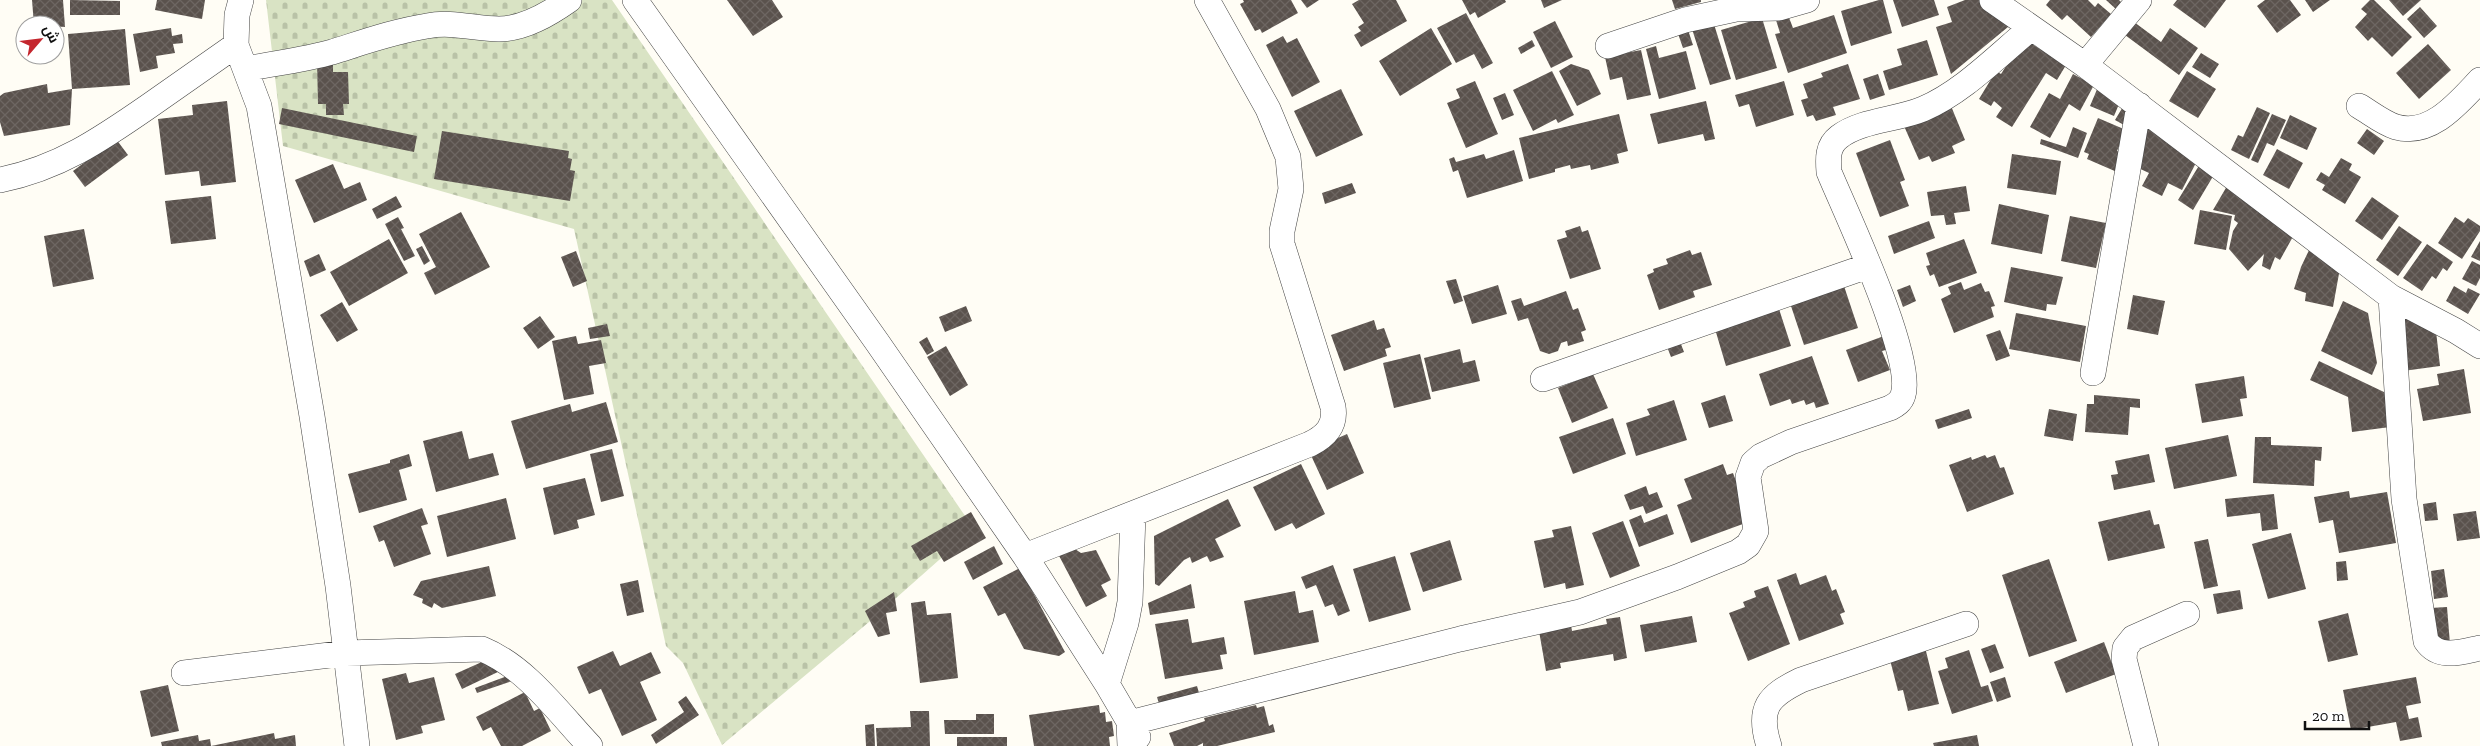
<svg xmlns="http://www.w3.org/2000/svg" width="2480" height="746" font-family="'Zilla Slab',Cairo,serif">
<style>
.cemetery{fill:url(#cemetery-stones)}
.building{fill:url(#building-cross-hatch)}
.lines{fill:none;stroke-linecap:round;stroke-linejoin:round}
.minor-casing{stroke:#444;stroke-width:26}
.minor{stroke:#fff;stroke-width:25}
</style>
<defs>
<pattern id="cemetery-stones" width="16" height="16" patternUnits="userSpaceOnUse" patternTransform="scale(1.25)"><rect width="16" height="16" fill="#d9e3c4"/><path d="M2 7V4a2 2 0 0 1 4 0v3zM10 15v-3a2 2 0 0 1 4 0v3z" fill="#b9c2a7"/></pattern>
<pattern id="building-cross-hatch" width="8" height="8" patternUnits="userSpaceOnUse" patternTransform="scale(1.25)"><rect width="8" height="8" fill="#5a524d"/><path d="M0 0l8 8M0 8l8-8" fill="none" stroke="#6d6662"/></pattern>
</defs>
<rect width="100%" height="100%" fill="#fffdf5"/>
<path class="cemetery" d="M266 0H612L974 529 869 622 722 745 683 663 666 646 574 229 283 146Z"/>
<path class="building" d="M32 0H63L65 27 34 25Z
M70 0 120 1V15H70Z
M157 0H205L202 19 155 10Z
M727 0H772L783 17 753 36Z
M1243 0H1291L1298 13 1262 33 1260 29 1255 31 1240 4 1244 2Z
M1301 0H1319L1307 8Z
M1359 0H1396L1407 21 1361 47 1354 35 1361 31 1358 27 1364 23 1352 4Z
M1462 0H1505L1506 2 1478 18 1475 12 1470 15Z
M1541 0H1562L1544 8Z
M1672 0H1701V2L1675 9Z
M1879 0H1883L1892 33 1851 46 1841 11Z
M1893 0H1934L1939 15 1902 27Z
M1965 0H1989L2014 22 1951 74 1936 27 1952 22 1947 7Z
M2050 0H2088L2095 7 2098 3 2111 14 2091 37 2067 15 2062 20 2046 5Z
M2106 0H2119L2124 5 2118 11Z
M2177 0H2226L2205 28 2173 5Z
M2265 0H2290L2301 15 2277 33 2257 6Z
M2305 0H2330L2313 12Z
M2370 0H2374L2412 37 2392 57 2372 37 2368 41 2355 27 2367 14 2361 9Z
M2389 0H2421L2403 16Z
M2420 7 2437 26 2424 38 2407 19Z
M1466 13 1493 63 1482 69 1474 54 1456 63 1437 28Z
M1788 15 1793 28 1834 15 1847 53 1788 73 1775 34 1780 33 1776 20Z
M1762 18 1777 68 1736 80 1721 30Z
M1555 21 1573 57 1551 68 1533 32Z
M1713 21 1731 79 1710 85 1692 29Z
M2134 22 2161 42 2170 28 2198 48 2179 75 2125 35Z
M1686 24 1693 45 1683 48 1676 28Z
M171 28 172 36 182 34 183 43 173 44 175 53 156 56 158 68 140 72 133 34Z
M1431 28 1452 64 1400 96 1379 61Z
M125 29 130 85 72 89 68 34Z
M1283 36 1287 43 1297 38 1320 82 1292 97 1266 45Z
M1532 40 1535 46 1521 54 1518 48Z
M1927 40 1938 75 1889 90 1883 71 1902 65 1897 49Z
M2027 41 2066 65 2057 80 2046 73 2012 127 1996 117 2002 108 1994 101 1991 106 1979 99 1996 71 2001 74 2015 52Z
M2428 44 2451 70 2419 99 2396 73Z
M1656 46 1659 58 1686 51 1696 89 1659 99 1646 49Z
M1641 50 1651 95 1627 100 1622 77 1610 80 1605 57Z
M2201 53 2219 64 2210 78 2192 67Z
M317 60H333V72H348L349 104H343L344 115H326V104H318Z
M1571 64 1589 70 1601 94 1577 106 1559 71Z
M1848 64 1860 99 1833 107 1836 115 1816 121 1813 115 1807 117 1801 100 1808 98 1803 84 1823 77 1821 73Z
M1552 71 1574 115 1558 123 1556 119 1533 131 1513 90Z
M2187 71 2216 89 2198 118 2169 101Z
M1878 74 1885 95 1870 100 1863 79Z
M2073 74 2094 85 2080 111 2069 104 2050 138 2030 127 2049 93 2060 99Z
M1475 81 1498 134 1466 148 1447 103 1460 98 1456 89Z
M1784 81 1794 115 1756 127 1749 104 1739 107 1735 95Z
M47 84 48 93 72 89 70 125 4 136 0 122V96L4 93Z
M2098 87 2122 97 2114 116 2090 106Z
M1341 89 1363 135 1316 157 1294 111Z
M1505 93 1514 115 1502 120 1493 98Z
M227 101 236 182 201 186 199 171 165 175 158 119 193 115 192 105Z
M1706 101 1715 139 1705 141 1703 134 1658 144 1650 114Z
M2124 105 2133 111 2124 125 2115 120Z
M1951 106 1965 140 1952 146 1955 153 1932 162 1929 156 1919 160 1904 126Z
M2257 107 2270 113 2249 159 2231 150 2238 135 2243 137Z
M282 108 417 136 414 152 279 124Z
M1619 114 1628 151 1617 154 1619 163 1591 170 1590 165 1571 169 1570 165 1555 169V172L1529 179 1519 138Z
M2272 114 2286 120 2274 146 2267 143 2258 163 2251 160Z
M2290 115 2317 128 2307 150 2280 138Z
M2146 117 2200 155 2182 190 2168 183 2162 196 2142 186 2149 173 2132 165Z
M2098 118 2126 130 2117 151 2124 154 2117 172 2087 159 2089 154 2084 152Z
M2073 127 2087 133 2078 158 2040 144 2041 139 2066 147Z
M2367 129 2384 141 2374 155 2357 143Z
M442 131 569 151 568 158 572 159 570 170 575 171 570 201 434 179Z
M116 139 128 155 85 187 73 171Z
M1890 140 1905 180 1900 182 1909 206 1880 217 1856 153Z
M2277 149 2303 163 2289 189 2263 175Z
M1514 150 1523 181 1467 198 1458 170 1453 172 1449 159 1454 157 1456 162 1484 154 1486 159Z
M2012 154 2061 161 2056 195 2007 188Z
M2341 158 2352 164 2349 170 2361 177 2345 204 2322 190 2325 185 2316 180 2321 172 2329 177Z
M2203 159 2218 168 2193 210 2178 200Z
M333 164 344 189 360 182 367 200 314 223 295 180Z
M2230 181 2296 231 2280 260 2275 257 2270 270 2262 266 2264 254 2248 271 2229 249 2233 231 2238 223 2234 220 2235 215 2213 210Z
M1352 183 1356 193 1325 204 1322 193Z
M1966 186 1970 211 1954 213 1956 224 1946 225 1944 215 1931 216 1927 192Z
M211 196 216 239 171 244 165 201Z
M396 196 402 207 377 219 372 209Z
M2372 197 2399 216 2382 240 2355 221Z
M1999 204 2049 215 2042 254 1991 244Z
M2200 210 2232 216 2226 250 2194 244Z
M461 212 490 267 435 295 424 273 436 267 419 234Z
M2070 216 2106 223 2096 268 2061 261Z
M398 217 404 228 401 229 415 256 404 261 385 224Z
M2455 217 2464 223 2468 218 2480 226V231L2462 259 2438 243Z
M1929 221 1935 238 1894 254 1888 236Z
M1580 226 1582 232 1588 230 1601 269 1570 279 1557 240 1567 237 1565 231Z
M2399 226 2422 242 2398 276 2376 260Z
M84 229 94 279 53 287 44 236Z
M389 239 408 273 349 306 330 272Z
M1964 239 1977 273 1939 287 1934 274 1930 276 1926 266 1930 265 1926 253Z
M2480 241V261L2471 257Z
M2427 244 2453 262 2447 271 2443 268 2436 279 2432 276 2422 291 2403 278Z
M422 246 430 261 424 265 416 249Z
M2310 248 2340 268 2333 307 2305 301 2306 293 2294 289 2301 267Z
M1690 250 1692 255 1701 252 1712 285 1693 291 1695 297 1659 310 1647 275 1654 272 1653 269 1668 264 1666 259Z
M576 251 587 281 573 287 561 257Z
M319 254 326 270 310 277 304 261Z
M2472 261 2480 265V278L2476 286 2462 279Z
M2011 267 2063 277 2056 305 2047 304 2046 311 2004 302Z
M1456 279 1463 301 1454 304 1446 281Z
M1961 282 1964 290 1981 283 1985 292 1989 291 1995 306 1991 307 1994 317 1954 333 1941 299 1951 294 1948 287Z
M1843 283 1858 328 1804 345 1789 300Z
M1498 285 1507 314 1472 324 1463 296Z
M1910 285 1916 301 1903 307 1897 290Z
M2454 286 2466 293 2468 288 2480 294 2468 314 2446 301Z
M1566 291 1573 310 1578 308 1586 330 1581 332 1584 341 1568 346 1567 341 1561 343 1558 351 1549 354 1540 351 1528 318 1518 321 1511 301 1521 298 1524 306Z
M2133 295 2165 301 2158 335 2127 329Z
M2343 301 2368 313 2377 363 2372 375 2321 351Z
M342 302 358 330 337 342 320 315Z
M966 306 972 321 945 332 939 317Z
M2400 308 2436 331 2440 366 2403 371Z
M1779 309 1791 346 1726 366 1715 329Z
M2016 313 2086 326 2080 362 2009 349Z
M540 316 555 337 538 349 523 328Z
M1374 320 1377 330 1384 328 1391 347 1385 349 1387 356 1344 371 1331 335Z
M607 324 610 336 590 339 588 328Z
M2000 330 2010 356 1996 361 1986 335Z
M1677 334 1684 352 1671 357 1664 339Z
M576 336 578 344 601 340 606 363 589 366 594 394 564 400 552 341Z
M1884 336 1889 349 1882 351 1890 370 1858 382 1846 350Z
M927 337 934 351 927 355 919 342Z
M946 346 968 385 950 396 927 357Z
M1460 349 1463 363 1475 360 1480 381 1432 392 1424 358Z
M1420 354 1431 399 1394 408 1383 363Z
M1812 356 1829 404 1816 408 1814 402 1806 405 1804 400 1792 404 1790 399 1770 406 1759 374Z
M2319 361 2386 393 2390 427 2352 432 2348 397 2310 380Z
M2464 369 2471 413 2423 421 2417 389 2439 385 2437 374Z
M1593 374 1608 408 1572 423 1558 388Z
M2244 376 2247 398 2240 399 2243 416 2202 423 2195 384Z
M1725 395 1733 421 1709 428 1701 403Z
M2094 395 2140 399V408L2130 407 2128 435 2085 432 2087 404H2094Z
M1674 400 1687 440 1636 456 1626 423 1650 415 1647 409Z
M606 402 618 442 526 469 511 421 570 404 572 412Z
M1969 409 1972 418 1938 429 1935 420Z
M2049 409 2077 414 2073 441 2044 436Z
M1613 418 1626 454 1573 474 1559 437Z
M462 431 469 459 493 453 499 475 436 492 423 441Z
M1347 434 1364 473 1327 490 1309 451Z
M2228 435 2237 476 2174 489 2165 448Z
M2255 437H2271V445L2322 447 2321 461 2315 460 2314 486 2253 483Z
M612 449 624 496 601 502 590 454Z
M409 454 412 466 399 470 407 500 359 513 348 474 390 463V460Z
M2149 454 2155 482 2114 490 2111 475 2118 474 2115 461Z
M1985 455 1987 458 1995 455 2000 468 2004 467 2014 494 1967 512 1949 465 1971 457 1972 460Z
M1301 464 1325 514 1296 529 1292 523 1275 531 1253 487Z
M1723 464 1727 475 1733 473 1751 521 1691 543 1677 505 1692 499 1684 479Z
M585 478 595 515 577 520 579 528 554 535 543 488Z
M1646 486 1649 495 1657 492 1663 507 1646 514 1643 506 1630 510 1624 495Z
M2349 491 2350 498 2387 492 2396 543 2339 553 2333 520 2319 523 2314 497Z
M2274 494 2278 529 2262 531 2260 513 2227 517 2225 499Z
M506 498 516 539 447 557 437 516Z
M1228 499 1241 526 1215 539 1224 557 1210 562 1207 556 1192 563 1190 557 1184 560 1159 586 1155 584 1154 536Z
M2436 502 2438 520 2425 521 2423 504Z
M422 508 428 524 421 526 431 554 394 567 384 540 379 542 373 526Z
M2150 510 2154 525 2159 524 2165 548 2108 561 2098 522Z
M2476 511 2480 538 2457 541 2453 514Z
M971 512 986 538 944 562 937 551 920 561 911 546Z
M1667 514 1674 534 1639 547 1629 520 1641 515 1644 523Z
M1623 521 1640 566 1610 578 1592 533Z
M1571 526 1584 585 1566 589 1565 583 1544 588 1534 541 1554 537 1552 530Z
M2291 533 2306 589 2268 599 2252 544Z
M2208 539 2218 586 2204 589 2194 542Z
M1450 540 1462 580 1423 592 1410 553Z
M1069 545 1081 553 1096 550 1111 580 1101 585 1107 596 1086 607 1057 552Z
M994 546 1003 564 973 580 964 562Z
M1395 556 1411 610 1369 622 1353 569Z
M2049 559 2077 641 2029 657 2002 575Z
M2346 561 2348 580 2337 581 2336 562Z
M1333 565 1350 611 1338 616 1333 604 1325 607 1316 585 1306 589 1301 577Z
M489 566 496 596 442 608 434 603 432 608 422 603 423 599 413 595 421 581Z
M1020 568 1065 652 1059 656 1024 649 1005 613 998 616 983 587Z
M2444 569 2448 597 2434 599 2431 571Z
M1796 573 1800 585 1826 575 1832 591 1836 589 1845 612 1840 614 1844 624 1799 641 1777 580Z
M638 580 644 612 627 616 620 584Z
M1191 584 1195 608 1150 615 1148 603Z
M1768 586 1790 644 1748 661 1729 613 1745 607 1743 602 1756 597 1754 591Z
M2240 590 2243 609 2217 614 2213 594Z
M1295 591 1299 613 1313 610 1319 642 1254 655 1244 601Z
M894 592 897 611 886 613 890 634 878 637 865 611Z
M925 601 927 615 951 613 958 678 920 683 911 603Z
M2447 607 2450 644 2433 645 2430 608Z
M2348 613 2358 655 2328 662 2318 621Z
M1692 616 1697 642 1645 652 1640 625Z
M1620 617 1627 658 1614 661 1613 654 1560 663 1561 668 1546 671 1539 631 1571 625 1572 631 1607 624 1606 619Z
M1188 619 1192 643 1224 637 1227 654 1220 655 1223 669 1165 679 1155 624Z
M2104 642 2116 674 2066 693 2054 662Z
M1924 643 1939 704 1908 711 1903 690 1898 691 1888 652Z
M1995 644 2004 668 1990 673 1981 649Z
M1969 650 1981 687 1988 685 1993 701 1952 714 1938 671 1948 668 1945 658Z
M613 651 620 666 651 652 661 673 640 682 657 720 622 736 601 689 589 694 577 667Z
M493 657 500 671 462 689 455 674Z
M406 673 409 683 434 677 445 720 421 726 423 733 396 740 382 679Z
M510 675 512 681 477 693 475 688Z
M2005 677 2011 697 1997 702 1990 682Z
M2416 677 2421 703 2406 706 2409 719 2418 717 2422 737 2400 741 2396 722 2351 730 2343 690Z
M168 685 179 731 151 737 140 691Z
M1197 686 1205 713 1165 724 1157 697Z
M525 692 534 711 540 708 551 731 522 746H501L491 727 483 731 476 717Z
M686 696 699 715 656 744 651 735 684 712 678 702Z
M1099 705 1100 713 1105 712 1106 722 1112 721 1114 736 1109 737 1110 746H1034L1029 715Z
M1256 705 1257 708 1264 706 1269 726 1273 724 1275 732 1217 746H1203V743L1197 746H1174L1169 733 1205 721 1204 718Z
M910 711H929L930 746H877L876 728 911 727Z
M976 714H994V734H945L944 720H976Z
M874 724 875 746H866L865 725Z
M274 733 275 739 295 735 296 746H211Z
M198 735 199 741 210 739 211 746H162L161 742Z
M1977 735 1979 746H1934L1933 743Z
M957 737H1007V746H957Z"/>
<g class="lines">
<g class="minor-casing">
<path id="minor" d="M241 0 237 15 236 45 259 106 312 416 338 586 357 746
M635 0 877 342 1025 556 1107 684 1138 737
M1992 0 2085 65 2391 297 2456 331 2480 346
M1608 46 1685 20 1736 9 1779 8 1807 0
M2085 65 2139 0
M246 69C275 63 304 60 332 52 364 42 395 31 427 26 452 21 475 29 499 29 524 29 549 14 569 0
M2359 106C2371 113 2383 123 2396 127 2431 137 2459 102 2480 80
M0 180C59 168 100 140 149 106 178 86 207 65 236 45
M2391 297 2404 499 2426 641C2439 660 2461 652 2480 648
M2093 373 2139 105
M1543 379 1868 266
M1025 556 1310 444C1326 436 1336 426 1333 407L1282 244V231L1291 189 1288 157 1268 109 1207 0
M184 673 346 653 482 649C526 667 558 712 590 746
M1107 684 1126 623 1130 602 1133 514
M1130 746 1129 723 1460 639 1580 612 1677 577 1738 552 1748 545 1756 531 1748 477 1753 463 1761 456 1791 442 1890 408C1896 405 1901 402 1903 395 1915 358 1846 213 1829 172 1828 159 1827 146 1839 137 1861 120 1897 120 1923 109 1963 92 1997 56 2030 29
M1769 746C1757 708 1768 696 1801 680L1966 624
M2146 746 2124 659 2125 648 2133 638 2187 614"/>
</g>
<use href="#minor" class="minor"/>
</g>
<g transform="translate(40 40) rotate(62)"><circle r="24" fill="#ffffff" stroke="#a0a0a0"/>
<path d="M0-4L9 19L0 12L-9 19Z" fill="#c4262e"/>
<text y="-8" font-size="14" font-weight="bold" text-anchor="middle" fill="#111111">ش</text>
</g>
<path d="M2305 721v8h64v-8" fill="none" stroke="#111111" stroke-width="2.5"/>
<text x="2312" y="721" font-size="15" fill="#111111" stroke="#ffffff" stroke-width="4" paint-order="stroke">20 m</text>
</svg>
